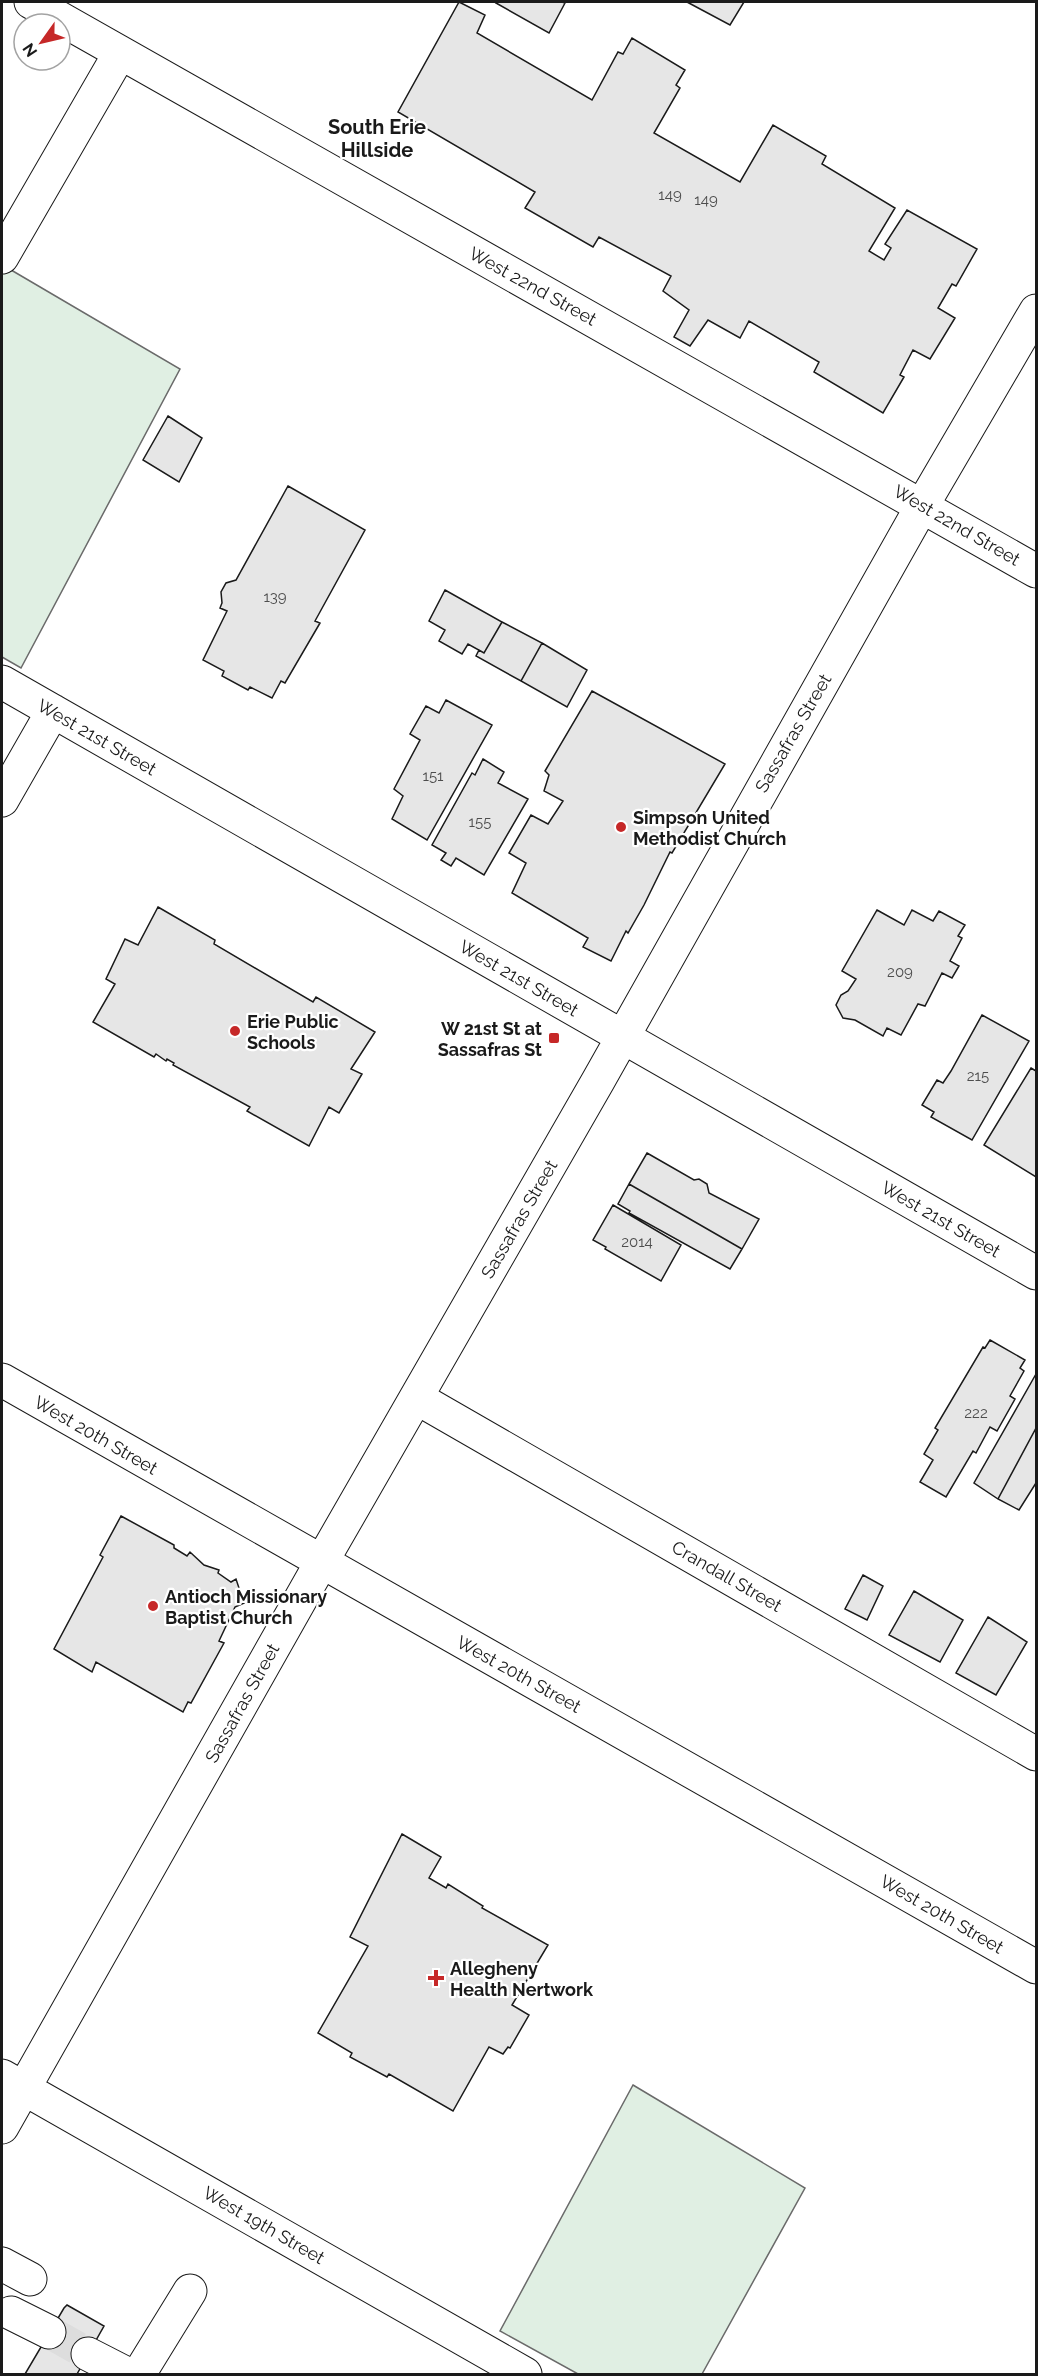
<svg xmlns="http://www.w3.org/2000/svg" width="1038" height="2376" font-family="Raleway,sans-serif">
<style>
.green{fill:#e0efe3;stroke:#6a6a6a;stroke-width:1.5}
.building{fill:#e6e6e6;stroke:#1a1a1a;stroke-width:1.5}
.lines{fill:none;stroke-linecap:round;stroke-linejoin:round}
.minor-tunnel{stroke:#ddd;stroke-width:33;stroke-dasharray:33 16;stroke-linecap:butt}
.minor-casing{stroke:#1a1a1a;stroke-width:35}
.minor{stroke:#fff;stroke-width:33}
.poi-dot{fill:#c62828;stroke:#fff;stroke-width:2}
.labels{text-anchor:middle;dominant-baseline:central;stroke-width:4.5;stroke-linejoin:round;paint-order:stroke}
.number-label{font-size:15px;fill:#4d4d4d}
.street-label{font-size:18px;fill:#1a1a1a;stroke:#fff}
.poi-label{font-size:18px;font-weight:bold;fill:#1a1a1a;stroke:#fff;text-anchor:start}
.neighbourhood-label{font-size:20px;font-weight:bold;fill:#1a1a1a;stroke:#fff}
</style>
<rect width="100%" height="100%" fill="#fff"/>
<path class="green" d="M6 267 180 369 21 668 2 657V273Z
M633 2085 805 2188 702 2374H578L500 2331Z"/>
<path class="building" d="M459 2 485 15 477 33 592 100 618 52 623 54 632 38 685 70 676 85 680 88 654 133 740 182 773 125 826 156 822 164 895 208 869 251 884 260 891 248 885 244 907 210 977 249 956 286 952 284 938 308 955 318 930 359 913 350 900 375 904 377 883 413 814 372 819 362 749 321 740 338 708 320 690 346 674 337 689 310 663 291 671 276 599 237 593 247 525 208 535 192 398 112Z
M497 2H562L565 3 549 33 496 3Z
M687 2H744L730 25Z
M168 416 202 438 179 482 143 460Z
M288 486 365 530 315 621 320 623 285 683 281 681 272 698 250 687 248 690 222 676 224 671 203 660 227 611 220 608 222 603 221 592 226 583 236 580Z
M445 590 502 622 484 653 468 644 462 654 439 641 445 630 429 621Z
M502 622 542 643 521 681 476 656 479 650 484 653Z
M542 643 587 670 567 707 521 681Z
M592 691 725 764 672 853 670 852 644 905 628 933 626 931 611 961 583 947 588 938 512 893 526 863 509 853 531 815 548 824 563 801 544 791 549 775 545 771Z
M446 700 492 725 427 840 392 819 403 796 394 789 420 740 410 734 426 706 439 713Z
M483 759 504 772 498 783 528 799 484 875 456 858 451 866 441 860 446 853 432 845 472 773 475 775Z
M158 907 215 940 214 944 313 1002 316 997 375 1032 351 1069 362 1074 339 1113 329 1107 309 1146 247 1111 250 1107 173 1065 174 1063 167 1059 166 1061 156 1054 154 1057 93 1022 115 984 106 979 125 939 138 945Z
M877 910 904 925 912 910 933 921 939 911 965 925 958 936 962 938 950 961 959 966 952 978 942 973 925 1006 918 1004 901 1035 887 1028 883 1036 855 1020 843 1018 836 1005 841 995 848 991 856 979 842 971Z
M982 1015 1029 1041 972 1140 931 1117 934 1112 922 1105 937 1080 943 1083 951 1071Z
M1031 1068 1036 1071V1177L984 1145Z
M647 1153 694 1180 699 1179 707 1184 709 1193 759 1219 742 1249 629 1184Z
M629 1184 742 1249 730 1269 629 1213 630 1211 618 1204Z
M613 1205 681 1245 661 1281 605 1249 606 1247 593 1240Z
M990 1340 1025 1360 1020 1368 1024 1371 1010 1396 1015 1399 997 1431 990 1427 976 1453 973 1451 946 1497 920 1482 933 1460 924 1454 938 1430 935 1428 983 1347 985 1348Z
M1036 1374V1428L998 1499 974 1483Z
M1036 1428V1483L1019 1510 998 1499Z
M121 1516 174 1545V1548L187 1556 190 1552 204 1565 219 1570 218 1573 231 1582 236 1579 244 1603 235 1607 219 1641 224 1643 191 1703 188 1702 183 1712 96 1662 92 1672 54 1649 103 1557 100 1555Z
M863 1575 883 1586 867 1620 845 1609Z
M914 1591 963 1620 940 1662 889 1635Z
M988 1617 1027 1642 996 1695 956 1673Z
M402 1834 441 1857 429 1878 446 1888 448 1884 483 1906 482 1908 548 1945 512 2005 529 2015 510 2048 508 2047 503 2054 489 2047 453 2111 389 2074 387 2077 350 2057 352 2053 318 2033 368 1946 350 1937Z
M67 2305 104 2326 77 2374H25L64 2308Z"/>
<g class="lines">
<path class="minor-tunnel" d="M49 2332 88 2354"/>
<g class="minor-casing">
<path id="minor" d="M31 2 1036 571
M2 257 120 53
M2 682 1036 1273
M2 800 53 711
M2 1380 1036 1967
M417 1398 1036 1754
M2 2076 525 2374
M2 2127 321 1563 598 1081 922 506 1036 311
M2 2264 30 2279
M11 2313 49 2332
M88 2354 127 2374
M139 2374 190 2291"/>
</g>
<use href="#minor" class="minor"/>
</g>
<g class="poi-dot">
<circle cx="621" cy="827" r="6"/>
<circle cx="235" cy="1031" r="6"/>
<rect x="548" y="1032" width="12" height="12" rx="3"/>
<circle cx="153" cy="1606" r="6"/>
<path d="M433 1969h6v6h6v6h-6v6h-6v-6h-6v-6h6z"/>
</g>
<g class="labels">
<g class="number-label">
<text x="670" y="195">149</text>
<text x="706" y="200">149</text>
<text x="275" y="597">139</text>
<text x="433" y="776">151</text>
<text x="480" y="822">155</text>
<text x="900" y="972">209</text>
<text x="978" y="1076">215</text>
<text x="637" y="1242">2014</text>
<text x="976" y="1413">222</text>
</g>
<g class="street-label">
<text transform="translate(533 286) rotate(29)">West 22nd Street</text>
<text transform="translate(957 525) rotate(30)">West 22nd Street</text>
<text transform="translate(793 733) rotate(-60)">Sassafras Street</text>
<text transform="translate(97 737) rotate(30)">West 21st Street</text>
<text transform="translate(519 978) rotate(30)">West 21st Street</text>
<text transform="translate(519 1219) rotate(-60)">Sassafras Street</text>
<text transform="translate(941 1219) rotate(30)">West 21st Street</text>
<text transform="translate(96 1435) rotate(30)">West 20th Street</text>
<text transform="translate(727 1576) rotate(30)">Crandall Street</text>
<text transform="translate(519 1674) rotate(29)">West 20th Street</text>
<text transform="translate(242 1703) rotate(-61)">Sassafras Street</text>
<text transform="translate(942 1914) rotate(30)">West 20th Street</text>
<text transform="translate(264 2225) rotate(30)">West 19th Street</text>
</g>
<g class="poi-label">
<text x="633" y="817">Simpson United<tspan x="633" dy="21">Methodist Church</tspan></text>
<text x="247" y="1021">Erie Public<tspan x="247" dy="21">Schools</tspan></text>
<text x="542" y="1028" text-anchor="end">W 21st St at<tspan x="542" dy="21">Sassafras St</tspan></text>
<text x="165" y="1596">Antioch Missionary<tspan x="165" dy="21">Baptist Church</tspan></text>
<text x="450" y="1968">Allegheny<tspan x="450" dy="21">Health Nertwork</tspan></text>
</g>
<g class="neighbourhood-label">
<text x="377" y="127">South Erie<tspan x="377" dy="23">Hillside</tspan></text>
</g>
</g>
<rect width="1038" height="2376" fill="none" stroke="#1a1a1a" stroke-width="6"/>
<g transform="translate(42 42) rotate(236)"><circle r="28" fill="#ffffff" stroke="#a3a3a3" stroke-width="1.5"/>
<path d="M0-4.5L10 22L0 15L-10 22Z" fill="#c62828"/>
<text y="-9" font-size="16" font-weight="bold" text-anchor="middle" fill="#1a1a1a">N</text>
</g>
</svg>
